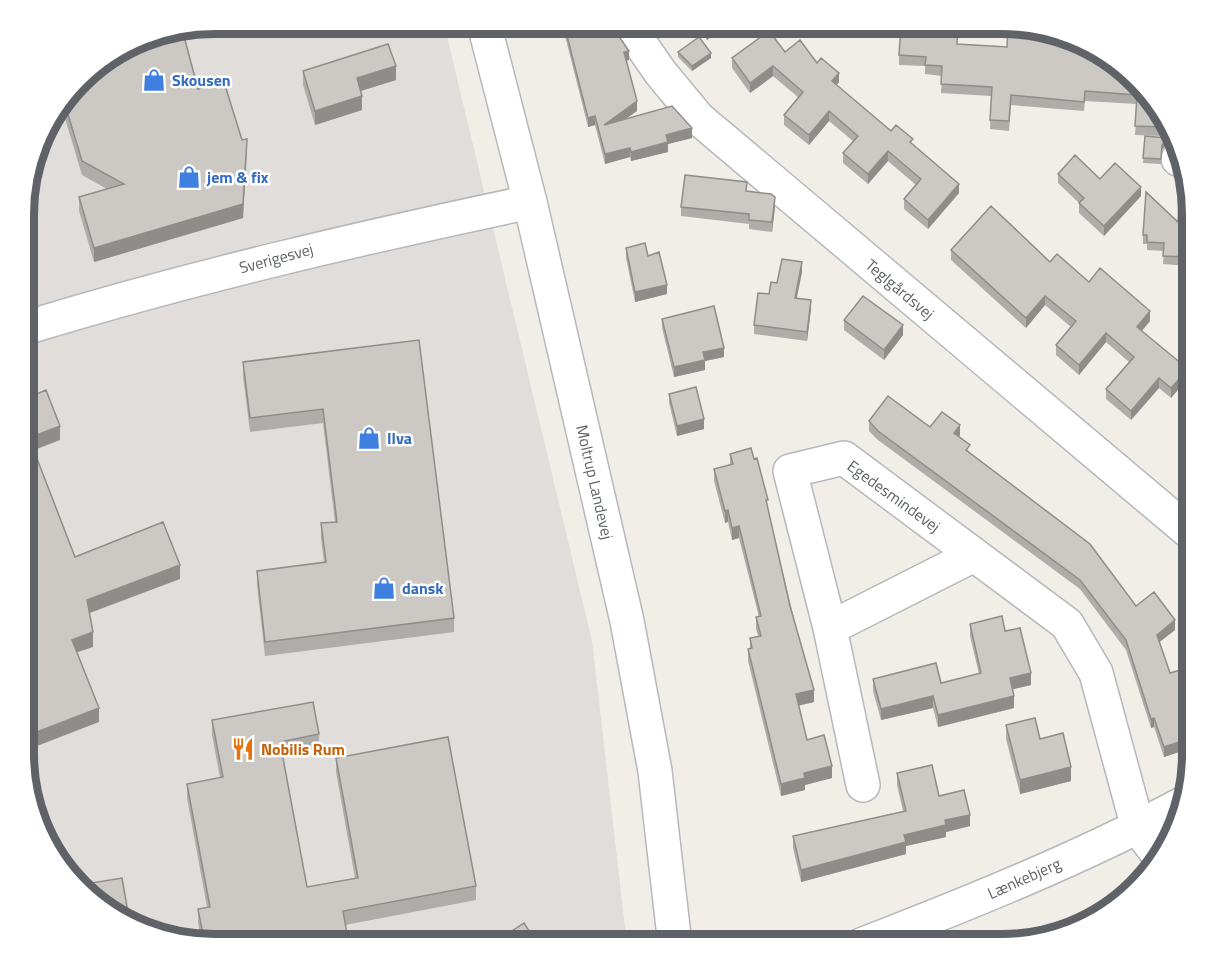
<svg xmlns="http://www.w3.org/2000/svg" width="1217" height="969" font-family="'Titillium Web',sans-serif">
<style>
.industrial{fill:#e0ddda}
.lines{fill:none;stroke-linecap:round;stroke-linejoin:round}
.minor-casing{stroke:#b5b8bc;stroke-width:36}
.minor{stroke:#fff;stroke-width:33}
.wall{fill:#afada9}
.shaded-wall{fill:#8f8d8a}
.building{fill:#ccc9c5;stroke:#8f8d8a;stroke-width:1.5}
.labels{text-anchor:middle;dominant-baseline:central;stroke-width:5;stroke-linejoin:round;paint-order:stroke}
.shop-label{font-size:16px;font-weight:bold;fill:#366cbe;stroke:#fff;text-anchor:start}
.street-label{font-size:16px;fill:#5f6368;stroke:#fff}
.food-label{font-size:16px;font-weight:bold;fill:#c56008;stroke:#fff;text-anchor:start}
.rim{fill:none;stroke:#5f6368;stroke-width:8}
</style>
<rect width="100%" height="100%" fill="#f1eee8"/>
<path class="industrial" d="M215 24H444L592 641 627 945H202L141 930 89 897 44 839 24 767 26 189 49 120 89 71 153 34Z"/>
<g class="lines">
<g class="minor-casing">
<path id="minor" d="M484 24 530 202 627 621 655 771 675 945
M627 24 660 72 698 118 1193 535
M1178 159H1180
M25 328C192 277 360 238 530 202
M830 628 974 555
M863 785 830 628 790 471 844 458 1067 624 1096 673 1138 828 1160 857
M861 945C970 903 1081 858 1184 803"/>
</g>
<use href="#minor" class="minor"/>
</g>
<path class="wall" d="M562 24H588L591 35 629 60 626 61 637 111 625 119 692 138 668 144V152L631 161 630 157 605 164 595 125 588 127Z
M694 24H727L707 40Z
M928 24H958L957 44 1007 47 1075 38 1164 118 1163 136 1135 135 1137 104 1085 101 1084 111 1011 105 1009 131 990 129 991 96 941 93 942 76 925 74V66L899 65V55L928 27Z
M678 52 711 58 692 71 678 57Z
M785 52 817 63 839 82 836 85 891 131 913 145 959 193 928 229 904 209V199L916 185 888 161 868 184 843 163V153L853 141 829 121 809 145 784 125V115L799 98 773 76 750 93 732 68V58Z
M89 71 198 89 242 140 247 153 243 218 94 262 79 211V197L107 189 82 175 61 105Z
M303 71 396 80 361 91 362 110 315 125 303 85Z
M1145 136 1167 143 1162 150 1161 164 1143 163Z
M1058 174 1100 179 1141 196 1104 236 1079 213V203L1058 183Z
M747 191 775 207 772 232 749 229V224L681 216V207Z
M1193 214V263H1190L1189 266 1163 264 1164 251 1147 250V244H1143V235L1178 222Z
M626 248 667 294 635 302 626 258Z
M951 250 1050 262 1089 282 1150 321 1142 331 1188 378 1171 398 1159 388 1131 420 1106 399V389L1129 362 1106 342 1079 375 1056 355V345L1071 327 1045 305 1026 328 951 260Z
M802 272 796 298 811 309 807 341 754 334V325L769 294 777 283Z
M662 319 724 357 705 361V370L674 377 662 328Z
M844 320 903 335 884 360 844 330Z
M419 340 454 618V632L265 656 257 585V571L324 562 321 538V523L335 522 323 423 250 432 243 376V362Z
M1193 366V384L1189 380V371Z
M669 394 704 429 677 436 669 403Z
M869 421 930 427 960 435 959 437 970 453 1136 606 1175 630 1159 642 1170 673 1193 695V744L1182 751 1164 757 1154 727 1151 728 1126 650 1080 589 878 440 869 431Z
M730 454 768 510 814 702 798 706 807 740 832 778 805 785V790L781 796 748 661V649L750 648V638L758 636 756 629V617H759L739 538 732 540 728 522 725 523 714 481V469L730 465Z
M1193 461V474L1191 473V463Z
M970 624 1005 631 1031 685 1012 689 1014 708 938 727 933 708 881 720 873 691V679L941 683 979 674 970 636Z
M212 720 319 734V748L282 756 307 887 355 878 336 772V758L476 886V900L345 925 349 945H202L198 923V909L207 907 187 798V784L220 778 212 735Z
M1006 725 1040 739 1071 781 1020 794 1006 739Z
M897 773 939 796 970 826 946 832V837L906 846V854L801 882 793 848V836L903 811 897 785Z"/>
<path class="shaded-wall" d="M715 24H727L707 40V31Z
M629 51V60L624 61V52Z
M711 53V58L692 71V66Z
M396 66V80L357 92V78Z
M773 66V76L750 93V83Z
M839 73V82L832 91V81Z
M362 96V110L315 125V111Z
M637 101V111L604 134V125Z
M829 111V121L809 145V135Z
M595 116V125L588 127V118Z
M692 128V138L668 144V152L631 161V152L666 135Z
M1167 138V143L1162 150 1161 164 1162 145Z
M247 139 243 218 94 262V248Z
M630 148V157L605 164V154Z
M888 151V161L868 184V174Z
M959 184V193L928 229V220Z
M1141 187V196L1104 236V226Z
M775 197V207L772 232V222Z
M802 262V272L795 307V298Z
M667 285V294L635 302V292Z
M1045 296V305L1026 328V318Z
M811 300V309L807 341V332Z
M1150 311V321L1137 336V327Z
M903 325V335L884 360V350Z
M1106 333V342L1079 375V365Z
M724 348V357L705 361V370L674 377V367L703 352Z
M1188 369V378L1171 398V388Z
M1159 378V388L1131 420V411Z
M704 419V429L677 436V426Z
M960 425V435L954 443V433Z
M60 426V440L29 452V438Z
M728 510V522L725 523V511Z
M739 526V538L732 540V528Z
M180 565V579L87 614V600Z
M1175 620V630L1157 644V635Z
M93 632V647L72 654V640Z
M1031 673V685L1010 690V678Z
M814 690V702L796 706V694Z
M933 696V708L881 720V709Z
M1014 696V708L938 727V715Z
M99 708V722L24 751V737Z
M1154 718V727L1151 728V719Z
M1193 734V744L1182 751 1164 757V747Z
M832 766V778L805 785V790L781 796V784L804 773Z
M1071 767V781L1020 794V780Z
M970 815V826L946 832V837L906 846V854L801 882V870L945 820Z"/>
<path class="building" d="M564 24H588L591 35 614 29 629 51 624 52 637 101 604 125 672 106 692 128 666 135 668 142 631 152 630 148 605 154 595 116 588 118Z
M702 24H715L707 31Z
M928 24H958L957 44 1007 47 1008 25 1019 26 1075 38 1128 72 1163 117V127L1135 126 1137 95 1085 91 1084 102 1011 95 1009 121 990 120 992 87 941 84 942 66 925 65 926 57 899 55 901 25 928 27Z
M182 29 198 89 224 82 242 140 247 139 243 204 94 248 79 197 124 184 82 161 64 101 89 71 153 34Z
M769 31 785 52 800 40 817 63 821 58 839 73 832 81 891 131 896 125 913 139 910 142 959 184 928 220 904 199 921 179 888 151 868 174 843 153 858 136 829 111 809 135 784 115 803 92 773 66 750 83 732 58Z
M699 37 711 53 692 66 678 52Z
M388 44 396 66 357 78 362 96 315 111 303 71Z
M1145 136 1167 138 1162 145 1161 159 1143 158Z
M1075 155 1100 179 1115 163 1141 187 1104 226 1079 203 1084 198 1058 174Z
M685 175 747 182 746 191 771 194 775 197 772 222 749 220V214L681 207Z
M1180 185H1186L1193 214V255H1190L1189 257 1163 256 1164 243 1147 242V235H1143L1146 192 1178 222Z
M991 206 1050 262 1057 254 1089 282 1100 268 1150 311 1137 327 1188 369 1171 388 1159 378 1131 411 1106 389 1134 357 1106 333 1079 365 1056 345 1076 321 1045 296 1026 318 951 250Z
M645 243 648 256 659 252 667 285 635 292 626 248Z
M782 259 802 262 795 298 811 300 807 332 754 325 758 293 769 294 771 282 777 283Z
M863 296 903 325 884 350 844 320Z
M714 306 724 348 703 352 705 360 674 367 662 319Z
M419 340 454 618 265 642 257 571 326 562 321 523 337 522 323 409 250 418 243 362Z
M1193 366V374L1189 371Z
M696 387 704 419 677 426 669 394Z
M46 390 60 426 29 438 75 557 163 522 180 565 87 600 93 632 72 640 99 708 24 737 25 399Z
M888 396 930 427 942 412 960 425 954 433 970 445 966 450 1090 544 1136 606 1154 592 1175 620 1157 635 1170 673 1184 669 1193 695V734L1182 741 1164 747 1154 718 1151 719 1126 640 1080 580 878 431 869 421Z
M751 448 754 459 757 458 768 500H766L790 606 814 690 796 694 807 740 824 735 832 766 804 773 805 778 781 784 748 649 752 648 750 638 761 636 756 617 761 616 739 526 732 528 728 510 725 511 714 469 733 464 730 454Z
M1002 616 1005 631 1020 628 1031 673 1010 678 1014 696 938 715 933 696 881 709 873 679 936 663 941 683 981 673 970 624Z
M313 702 319 734 280 742 307 887 358 878 336 758 448 737 476 886 343 911 349 945H276V943L266 945H205L198 909 210 907 187 784 223 777 212 720Z
M1035 718 1040 739 1063 733 1071 767 1020 780 1006 725Z
M932 765 939 796 964 790 970 815 945 820 946 825 904 835 906 842 801 870 793 836 906 811 897 773Z
M122 878 130 924 89 897 79 885Z
M524 923 538 945H491Z"/>
<defs>
<g id="shop-bare" transform="scale(1.8)"><path d="M-5-2.5h2.3a2.7 3.5 0 0 1 5.4 0H5L5.5 6h-11ZM-1.5-2.5h3a1.5 2.3 0 0 0-3 0Z" fill="#3f7fe0" stroke="#fff" stroke-width="2.5" paint-order="stroke"/></g>
<g id="restaurant-bare" transform="scale(1.8)"><path d="M-5-6h1v4h1v-4h1v4h1v-4h1v5L-1.5 .5V6h-2V.5L-5-1ZM5-6V6H3V1.5H1.5Q1.5-4 5-6Z" fill="#e8710a" stroke="#fff" stroke-width="2.5" paint-order="stroke"/></g>
</defs>
<g fill-rule="evenodd">
<use href="#shop-bare" x="154" y="80"/>
<use href="#shop-bare" x="189" y="177"/>
<use href="#shop-bare" x="369" y="438"/>
<use href="#shop-bare" x="384" y="588"/>
<use href="#restaurant-bare" x="243" y="749"/>
</g>
<g class="labels">
<g class="shop-label">
<text x="172" y="80">Skousen</text>
<text x="207" y="177">jem &amp; fix</text>
<text x="387" y="438">Ilva</text>
<text x="402" y="588">dansk</text>
</g>
<g class="street-label">
<text transform="translate(276 258) rotate(-15)">Sverigesvej</text>
<text transform="translate(900 289) rotate(40)">Teglgårdsvej</text>
<text transform="translate(595 482) rotate(77)">Moltrup Landevej</text>
<text transform="translate(894 496) rotate(36)">Egedesmindevej</text>
<text transform="translate(1024 878) rotate(-24)">Lænkebjerg</text>
</g>
<g class="food-label">
<text x="261" y="749">Nobilis Rum</text>
</g>
</g>
<path d="M0 0H1217V969H0ZM214 34H1002A180 180 0 0 1 1182 214V754A180 180 0 0 1 1002 934H214A180 180 0 0 1 34 754V214A180 180 0 0 1 214 34Z" fill="#fff" fill-rule="evenodd"/>
<path class="rim" d="M214 34H1002A180 180 0 0 1 1182 214V754A180 180 0 0 1 1002 934H214A180 180 0 0 1 34 754V214A180 180 0 0 1 214 34Z"/>
</svg>
